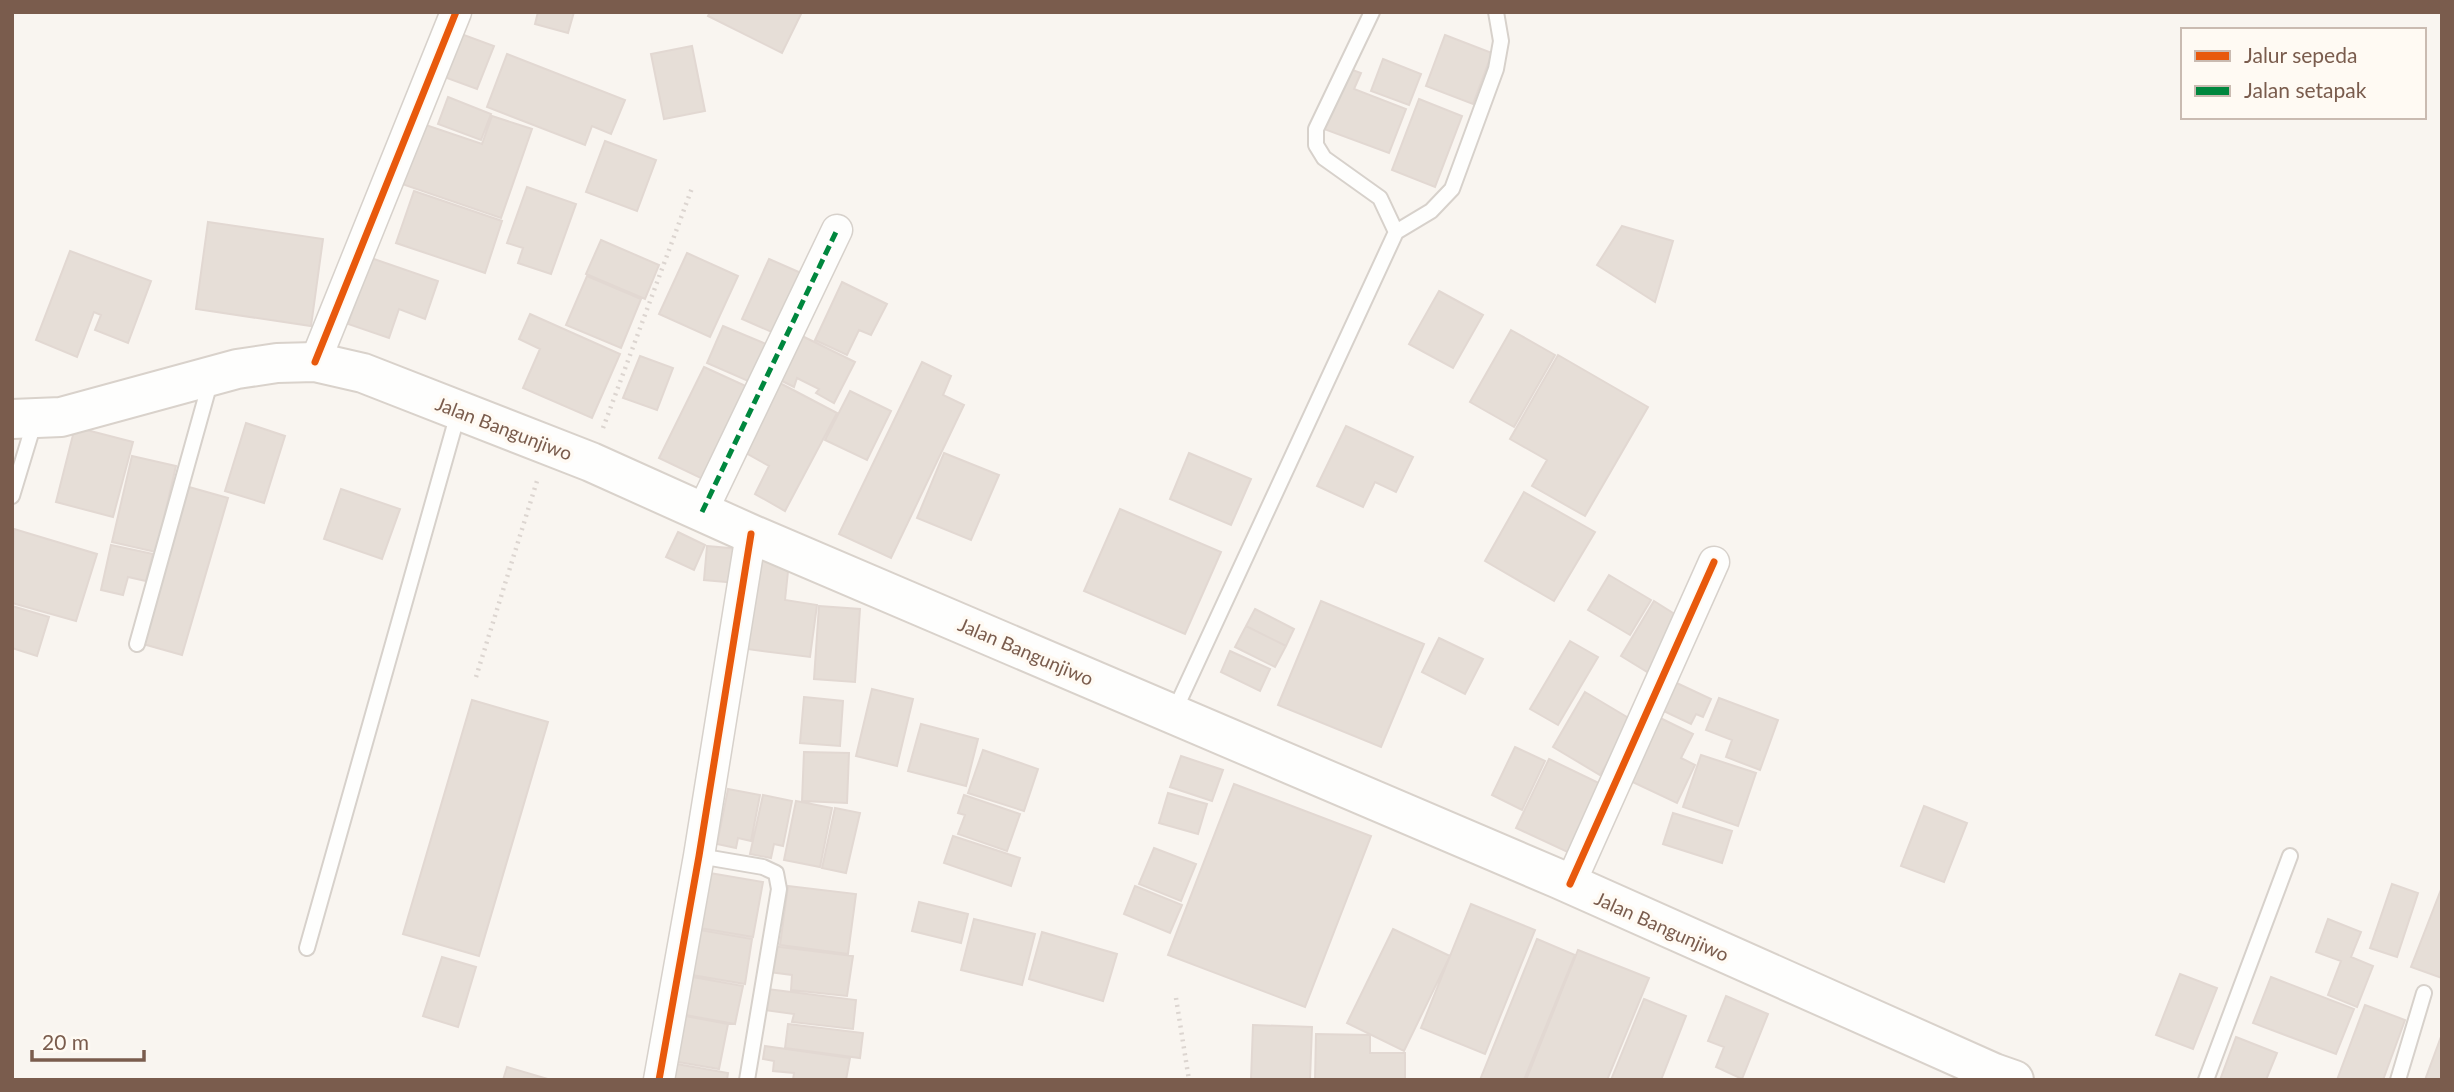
<svg xmlns="http://www.w3.org/2000/svg" width="2454" height="1092" font-family="Lato,sans-serif">
<style>
.building{fill:#e6ded7;stroke:#e2d8d2;stroke-width:2}
.lines{fill:none;stroke-linecap:round;stroke-linejoin:round}
.lane-casing{stroke:#d7d1cb;stroke-width:18}
.street-casing{stroke:#d7d1cb;stroke-width:33}
.secondary-casing{stroke:#d9d2cb;stroke-width:42}
.path{stroke:#dcd5d0;stroke-width:4.5;stroke-dasharray:2 5;stroke-linecap:butt}
.lane{stroke:#fefefd;stroke-width:14}
.street{stroke:#fefefd;stroke-width:30}
.secondary{stroke:#fefefd;stroke-width:38}
.quiet{stroke:#00873e;stroke-width:5;stroke-dasharray:10 5;stroke-linecap:butt}
.cycleway-casing{stroke:#fffaf3;stroke-width:11}
.cycleway{stroke:#e8590c;stroke-width:7}
.labels{text-anchor:middle;dominant-baseline:central;stroke-width:7;stroke-linejoin:round;paint-order:stroke}
.street-label{font-size:19px;fill:#7a5c4d;stroke:#fffaf3}
</style>
<rect width="100%" height="100%" fill="#f9f5f0"/>
<path class="building" d="M538 12H574L568 33 535 24Z
M710 12H802L782 53 708 16Z
M453 31 494 46 477 89 436 74Z
M1445 35 1492 53 1473 104 1426 86Z
M692 46 705 111 664 119 651 54Z
M507 54 625 100 611 134 592 126 585 145 487 107Z
M1383 59 1421 74 1409 105 1371 91Z
M1347 68 1361 73 1354 89 1406 109 1389 153 1324 129Z
M448 97 491 114 481 140 438 124Z
M1419 99 1462 116 1435 187 1392 170Z
M492 116 532 129 501 218 399 183 420 123 482 144Z
M605 141 656 160 637 211 586 192Z
M527 187 576 204 551 274 518 263 523 248 507 243Z
M414 191 502 221 485 273 396 243Z
M208 222 323 239 311 326 196 309Z
M1622 226 1673 241 1655 302 1597 265Z
M601 240 659 265 645 299 586 274Z
M70 251 151 281 128 343 95 330 101 315 94 312 77 357 36 340Z
M687 253 738 276 710 337 659 314Z
M371 258 438 281 425 319 399 309 389 338 348 324Z
M769 259 808 276 781 336 742 319Z
M587 276 641 299 621 348 566 325Z
M842 282 887 304 871 335 859 330 847 355 815 340Z
M1439 291 1483 315 1453 368 1409 344Z
M530 314 620 354 592 418 523 388 540 349 519 339Z
M723 326 771 346 755 384 707 363Z
M1511 330 1555 355 1514 427 1470 402Z
M796 333 855 362 834 403 816 393 819 389 797 378 794 387 774 377Z
M1558 355 1648 407 1585 516 1532 486 1547 460 1510 439Z
M640 356 673 368 657 410 623 398Z
M922 362 951 376 943 395 964 405 891 558 839 534Z
M704 367 750 388 707 481 659 458Z
M776 381 837 413 785 511 755 494 769 466 739 449Z
M850 391 891 411 867 460 825 440Z
M246 423 285 436 264 503 225 491Z
M1346 426 1413 457 1396 492 1375 482 1363 507 1317 486Z
M75 427 133 442 113 517 56 502Z
M944 453 999 475 971 540 917 518Z
M1189 453 1251 479 1231 525 1170 499Z
M132 456 176 466 156 552 112 542Z
M189 487 228 498 182 655 143 644Z
M341 489 400 509 382 559 324 539Z
M1524 492 1595 532 1554 601 1485 561Z
M1120 509 1221 552 1185 634 1084 591Z
M14 529 97 554 76 621 12 603Z
M678 532 705 545 694 570 666 557Z
M111 545 153 554 146 581 128 577 123 595 101 590Z
M707 546 740 549 737 583 704 580Z
M758 558 789 562 785 600 817 605 810 657 747 649Z
M1609 575 1651 600 1630 635 1588 610Z
M1321 601 1424 644 1381 747 1278 705Z
M1654 601 1681 618 1649 673 1621 656Z
M12 606 49 617 37 656 12 648Z
M819 606 860 609 855 682 814 679Z
M1255 609 1294 629 1286 646 1246 626Z
M1246 626 1286 646 1275 667 1235 647Z
M1439 638 1483 659 1465 694 1422 672Z
M1570 641 1598 657 1558 725 1530 709Z
M1230 651 1270 669 1260 691 1221 672Z
M1666 678 1711 699 1703 717 1696 714 1691 724 1653 706Z
M872 689 913 699 897 766 856 756Z
M1585 692 1632 720 1600 775 1553 747Z
M804 697 843 701 840 746 800 743Z
M1719 698 1778 720 1760 770 1726 757 1732 740 1706 730Z
M472 700 548 722 479 956 403 934Z
M1652 714 1693 734 1681 758 1695 765 1677 803 1622 777Z
M921 724 978 739 966 786 908 771Z
M1515 747 1545 761 1522 810 1492 795Z
M983 750 1038 769 1024 811 968 793Z
M804 752 849 753 847 803 802 801Z
M1701 755 1756 773 1738 826 1683 807Z
M1181 756 1223 770 1212 801 1170 787Z
M1549 759 1607 787 1574 855 1516 828Z
M1234 784 1371 836 1305 1007 1168 955Z
M728 789 760 795 751 841 738 838 736 848 717 844Z
M1168 793 1207 804 1198 834 1159 823Z
M763 795 792 801 783 846 774 844 771 858 750 854Z
M964 795 1020 814 1007 851 958 834 965 815 958 813Z
M796 801 832 808 820 867 784 860Z
M1924 806 1967 823 1944 882 1901 866Z
M835 808 860 813 846 873 822 868Z
M1673 813 1732 831 1722 863 1663 844Z
M953 836 1020 858 1011 886 944 863Z
M1154 848 1196 864 1181 901 1139 884Z
M704 872 763 882 753 937 694 927Z
M2392 884 2418 893 2397 957 2370 948Z
M788 886 856 894 848 954 780 945Z
M1135 886 1182 905 1170 933 1124 914Z
M2442 887V978L2411 967Z
M919 902 968 914 961 943 912 931Z
M1471 904 1535 930 1485 1054 1421 1028Z
M974 919 1035 934 1022 985 961 970Z
M2328 919 2361 932 2351 957 2373 966 2357 1007 2328 995 2341 961 2316 952Z
M694 929 752 939 745 984 686 974Z
M1393 929 1450 956 1404 1051 1347 1023Z
M1042 932 1117 954 1103 1001 1029 979Z
M1537 939 1575 955 1524 1080H1480Z
M772 946 853 956 847 996 791 990 792 975 768 972Z
M1578 950 1649 978 1607 1080H1526Z
M442 957 476 967 458 1027 423 1016Z
M2180 974 2217 988 2193 1049 2156 1035Z
M687 976 743 986 735 1024 680 1014Z
M2271 977 2354 1009 2336 1054 2253 1023Z
M767 989 856 1000 853 1029 792 1022 794 1014 764 1010Z
M1726 996 1768 1014 1742 1079 1716 1067 1724 1047 1708 1041Z
M1644 999 1686 1016 1661 1080H1611Z
M2365 1005 2405 1020 2383 1080H2337Z
M680 1015 728 1024 719 1069 672 1061Z
M788 1024 863 1033 860 1058 785 1048Z
M1253 1025 1312 1027 1310 1080H1251Z
M1316 1034 1370 1035V1053H1405V1080H1315Z
M2442 1034V1080H2425Z
M2236 1037 2277 1053 2266 1080H2220Z
M765 1046 850 1058 846 1080H793L794 1073 773 1071 774 1061 763 1059Z
M671 1063 728 1073 727 1080H668Z
M507 1067 551 1080H503Z"/>
<g class="lines">
<g class="lane-casing">
<path id="lane" d="M1396 232 1431 211 1452 189 1496 69 1501 41 1496 12
M12 496 35 420
M137 644 211 379
M1174 712 1396 232 1380 198 1324 158 1316 145V129L1372 12
M699 856 763 867 776 873 779 889 747 1080
M307 948 459 410
M2206 1080 2290 856
M2398 1080 2424 993"/>
</g>
<g class="street-casing">
<path id="street" d="M315 362 456 12
M702 512 837 230
M1570 884 1714 562
M659 1080 699 856 751 534"/>
</g>
<g class="secondary-casing">
<path id="secondary" d="M12 419 61 417 237 369 277 363 315 362 363 373 591 462 751 534 1559 879 1994 1073 2014 1080"/>
</g>
<path class="path" d="M603 428 692 188
M476 677 537 481
M1176 998 1189 1080"/>
<use href="#lane" class="lane"/>
<use href="#street" class="street"/>
<use href="#secondary" class="secondary"/>
<path class="quiet" d="M702 512 837 230"/>
<g class="cycleway-casing">
<path id="cycleway" d="M315 362 456 12
M1570 884 1714 562
M659 1080 699 856 751 534"/>
</g>
<use href="#cycleway" class="cycleway"/>
</g>
<g class="labels">
<g class="street-label">
<text transform="translate(504 428) rotate(21)">Jalan Bangunjiwo</text>
<text transform="translate(1026 651) rotate(23)">Jalan Bangunjiwo</text>
<text transform="translate(1662 926) rotate(24)">Jalan Bangunjiwo</text>
</g>
</g>
<rect width="2454" height="1092" fill="none" stroke="#7a5c4d" stroke-width="28"/>
<rect x="2181" y="28" width="245" height="91" fill="#fffaf3" stroke="#cabbb1" stroke-width="2"/>
<rect x="2195" y="51" width="35" height="10" fill="#e8590c" stroke="#cabbb1" stroke-width="2"/>
<text x="2244" y="63" font-size="21" fill="#7a5c4d">Jalur sepeda</text>
<rect x="2195" y="86" width="35" height="10" fill="#00873e" stroke="#cabbb1" stroke-width="2"/>
<text x="2244" y="98" font-size="21" fill="#7a5c4d">Jalan setapak</text>
<path d="M32 1050v10h112v-10" fill="none" stroke="#7a5c4d" stroke-width="3.5"/>
<text x="42" y="1050" font-size="21" fill="#7a5c4d" stroke="#fffaf3" stroke-width="5" paint-order="stroke">20 m</text>
</svg>
